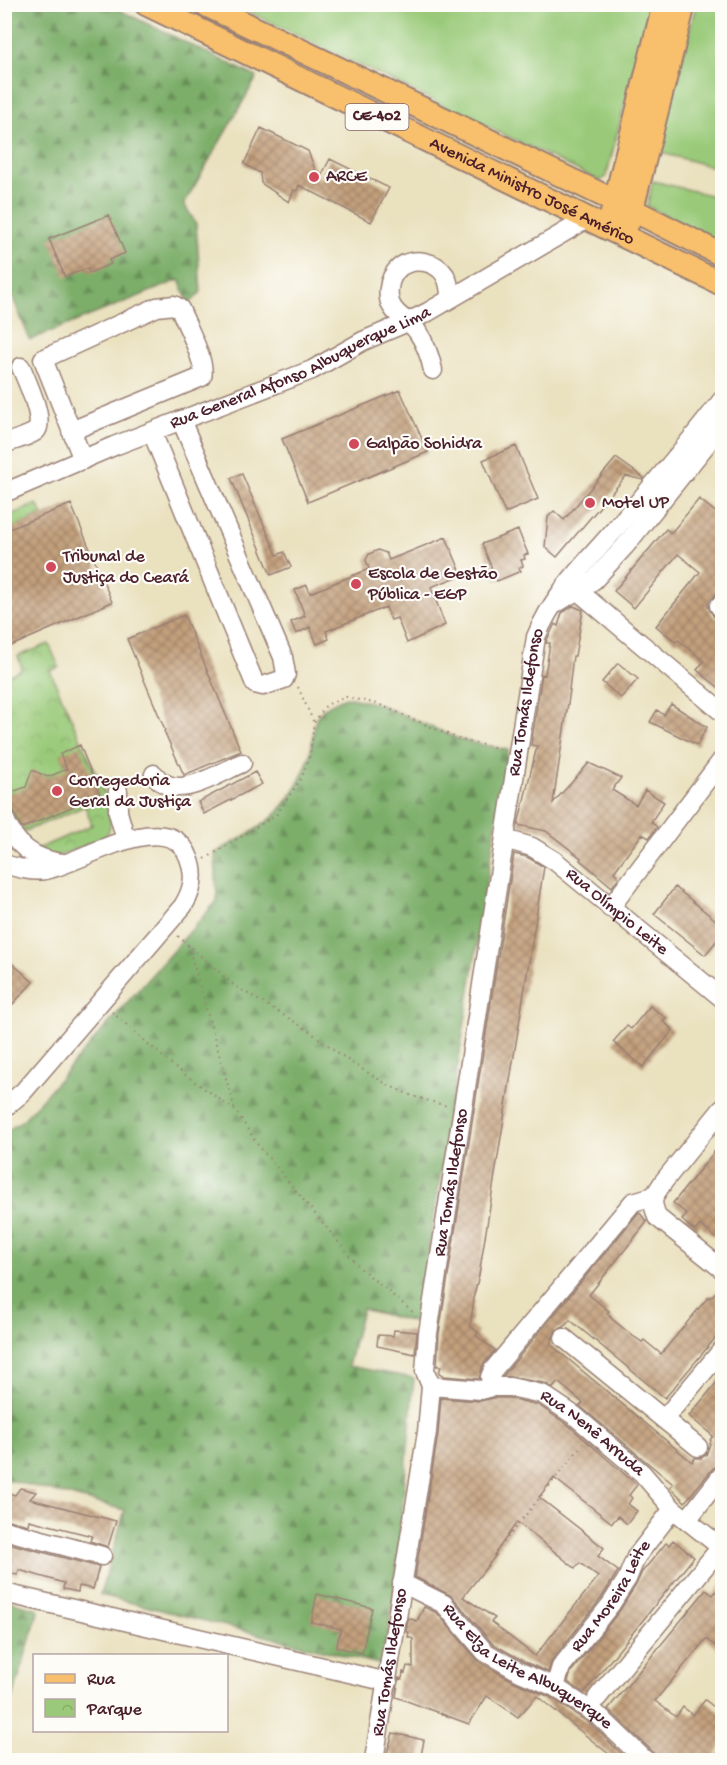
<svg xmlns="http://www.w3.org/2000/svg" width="727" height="1765" font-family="'Gochi Hand',sans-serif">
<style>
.green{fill:#9aca79;stroke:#727452;stroke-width:1.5}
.forest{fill:url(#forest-firs);stroke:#62664a;stroke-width:1.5}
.park{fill:url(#park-crowns);stroke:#727452;stroke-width:1.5}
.building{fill:url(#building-cross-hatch);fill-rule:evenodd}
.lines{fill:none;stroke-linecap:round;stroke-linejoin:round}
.minor-casing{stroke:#9a8075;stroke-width:21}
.major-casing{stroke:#9a8075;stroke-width:26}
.path{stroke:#9a8075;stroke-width:2;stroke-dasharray:1.5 4.5;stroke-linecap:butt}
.minor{stroke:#fff;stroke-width:18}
.major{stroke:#f8bf6c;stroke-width:22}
.poi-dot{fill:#d1495b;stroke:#fdfcf7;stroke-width:2}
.labels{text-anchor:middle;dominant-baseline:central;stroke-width:4.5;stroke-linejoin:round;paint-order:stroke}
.shield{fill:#fdfcf7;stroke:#806168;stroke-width:1.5}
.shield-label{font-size:16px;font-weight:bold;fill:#4a1f2b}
.poi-label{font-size:18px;fill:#4a1f2b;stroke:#fdfcf7;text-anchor:start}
.street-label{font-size:18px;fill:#4a1f2b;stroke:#fdfcf7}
</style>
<defs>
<pattern id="forest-firs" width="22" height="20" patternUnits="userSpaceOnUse" patternTransform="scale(1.5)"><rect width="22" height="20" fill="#7bae69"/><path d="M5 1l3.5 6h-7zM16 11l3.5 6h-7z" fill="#678d57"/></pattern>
<pattern id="park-crowns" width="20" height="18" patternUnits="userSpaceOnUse" patternTransform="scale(1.5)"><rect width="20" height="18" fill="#9aca79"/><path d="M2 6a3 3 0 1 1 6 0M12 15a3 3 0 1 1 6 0" fill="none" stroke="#86ad69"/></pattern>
<pattern id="building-cross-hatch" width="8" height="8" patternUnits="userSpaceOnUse" patternTransform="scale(1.5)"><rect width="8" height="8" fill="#c3a07d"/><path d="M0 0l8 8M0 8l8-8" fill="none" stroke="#a08267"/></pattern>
</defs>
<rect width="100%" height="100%" fill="#fdfcf7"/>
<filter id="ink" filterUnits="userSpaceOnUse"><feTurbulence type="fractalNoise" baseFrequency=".0167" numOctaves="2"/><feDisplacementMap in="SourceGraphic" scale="12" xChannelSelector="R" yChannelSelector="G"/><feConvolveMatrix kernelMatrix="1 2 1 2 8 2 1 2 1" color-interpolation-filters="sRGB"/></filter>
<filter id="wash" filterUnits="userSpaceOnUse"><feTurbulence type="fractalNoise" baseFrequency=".008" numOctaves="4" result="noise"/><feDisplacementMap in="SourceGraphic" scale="24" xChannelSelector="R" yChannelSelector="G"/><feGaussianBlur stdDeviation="1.35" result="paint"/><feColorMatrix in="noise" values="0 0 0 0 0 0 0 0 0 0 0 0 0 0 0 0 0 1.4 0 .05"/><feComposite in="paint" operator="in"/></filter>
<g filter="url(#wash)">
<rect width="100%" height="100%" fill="#eae1bf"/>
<path class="green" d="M235 5H650L606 177 600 181Z
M696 5H722V169L658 152Z
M653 181 722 198V244L647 206Z
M37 504 43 515 5 531V517Z"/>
<path class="forest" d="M5 5H109L257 77 184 204 196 224 201 292 189 304 179 280 30 340 8 286 5 287Z
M346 697 378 704 461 740 508 750 417 1323 362 1309 348 1366 414 1378 396 1582 383 1665 100 1595 125 1510 5 1479 4 1133 24 1119 217 901 215 853C230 844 267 825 277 813 291 798 303 777 309 758 319 724 304 714 346 697Z
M5 1600 39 1609 5 1724Z"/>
<path class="park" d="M49 644 59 667 50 671 108 800C109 813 114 827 105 837L54 858 37 849 92 825 85 806 18 834 5 801V677L22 669 18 656Z"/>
<g id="blocks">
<path class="building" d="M261 128 308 151 319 180 330 159 389 188 371 222 299 185 297 191 294 190 289 202 261 183 260 173 244 164Z
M109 215 125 253 109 260 111 264 89 273 88 268 65 277 49 239Z
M400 390 428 452 308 502 282 439Z
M516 446 538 499 505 513 483 460Z
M616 458 644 478 643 480 626 476 557 557 545 547 548 517 554 511 564 520Z
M242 474 277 555 284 552 291 567 271 575 231 478Z
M699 499 723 518V586L707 605 714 617 723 620V691L697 670 704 661 678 640 676 642 656 626 700 572 678 554 634 608 614 591 666 529 671 533Z
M71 504 112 602 4 649V531Z
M518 530 528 554 524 555 525 559 521 560 523 566 519 568 521 571 497 581 482 544Z
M446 537 462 575 431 587 445 625 407 643 397 618 391 620 386 607 326 631 329 639 317 644 310 627 296 634 291 622 305 616 295 590 307 585 310 593 369 569 366 560 369 554 378 550 386 553 389 560Z
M573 606 583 610 575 656H573L569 690H570L553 803 589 763 621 778 612 790 636 805 645 790 664 802 651 822 657 827 649 838 642 834 614 872 619 877 612 887 586 865 580 860 581 858 546 831 518 825 537 746 531 745 542 674 545 675 550 643H546L547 640 555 624 558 626 562 613Z
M184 615 241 751 184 775 164 731 165 730 127 639Z
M618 663 638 679 621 698 602 682Z
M671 704 707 727 697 745 650 722 657 710 664 715Z
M80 745 100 795 22 828 14 812 8 807 4 795 26 787 32 770 48 777 67 769 60 754Z
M255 772 262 784 204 814 198 802Z
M514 854 527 857 544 867 479 1275 473 1299 474 1300 470 1326 478 1332 476 1336 495 1350 483 1365 479 1379 444 1376 439 1373 441 1366H437L439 1334Z
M675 887 723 926V933L705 955 654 914Z
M4 956 33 982 11 1006 4 1001Z
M650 1006 666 1018 663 1021 673 1030 643 1067 613 1042 627 1026 631 1029Z
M723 1141V1244L700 1225 695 1231 682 1220 687 1214 673 1203Z
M639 1212 647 1222 589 1295 609 1311 607 1313 612 1319 633 1336 642 1342 644 1340 661 1354 709 1296 710 1298 716 1292 723 1297V1329L665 1398 570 1320 564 1327 556 1330 550 1344 692 1462 695 1458H701L706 1455 711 1441 710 1440 713 1436 689 1416 723 1375V1464L713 1468 685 1502 670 1487 673 1484 580 1406 583 1403 558 1382 553 1388 544 1383 503 1376Z
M394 1330 417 1332 415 1354 377 1346 378 1335 393 1336Z
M441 1398 480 1401 494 1398H509L538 1405 568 1425 637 1485 629 1495 632 1498 628 1504 637 1511 627 1524 618 1516 612 1523 554 1478 539 1497 604 1548 598 1556 618 1571 602 1597 552 1660 548 1672 525 1662 492 1643 452 1596 415 1577 438 1434ZM517 1522 575 1568 580 1563 598 1577 535 1656 491 1622 495 1618 463 1597 496 1555H494Z
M20 1488 36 1492 30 1499 116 1521 108 1547 90 1541 92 1536 29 1520 28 1525 4 1519V1492L15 1495Z
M673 1540 694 1557 584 1693 568 1682 571 1672 620 1610 636 1585 642 1572 666 1543 669 1545Z
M4 1542 99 1567 93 1589 79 1586 78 1592 63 1589 64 1583 19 1570 18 1575 4 1572Z
M723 1583V1652L706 1639 655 1701 676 1717 683 1707 693 1715 705 1700 723 1714V1743L713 1761H656L653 1752 608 1709 706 1590 713 1595Z
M317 1594 372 1608 362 1653 336 1647 341 1629 311 1622Z
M424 1607 437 1613 479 1662 515 1682 550 1697 593 1726 629 1761H605L610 1755 537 1696 518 1717 487 1696 469 1724 396 1697 399 1678 402 1679 403 1672 405 1673 407 1666 413 1667V1639L408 1637 409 1632H406L408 1618 417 1621Z
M393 1733 424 1740 420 1761H391L392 1754 387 1753Z"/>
</g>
</g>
<g filter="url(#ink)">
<use href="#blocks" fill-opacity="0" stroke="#9a8075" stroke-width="1.5"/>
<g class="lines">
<g class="minor-casing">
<g id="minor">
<path d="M433 370C430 356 426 344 417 331 411 323 404 320 397 313 384 301 387 278 400 267 414 257 436 261 445 275 449 282 450 290 450 298"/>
<path d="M71 431 202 377C207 363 186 324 180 309L174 305 157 307 43 359 83 460"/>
<path d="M152 432 255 684 263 686 284 679 286 674 283 657 181 420"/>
<path d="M4 444C14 440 28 437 36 431 46 422 26 379 21 367"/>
<path id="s1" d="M4 493 114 446 312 370 363 341 410 321 428 312 587 219"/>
<path d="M571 585 722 712"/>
<path d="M555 604 594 580 625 546 722 425"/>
<path d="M719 606 722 609"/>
<path d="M154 774C175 804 216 774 242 763"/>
<path d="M118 791V812L126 840"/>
<path d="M4 817C14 845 34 860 63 863"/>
<path id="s2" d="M505 839 532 847 555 861 722 998"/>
<path d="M4 864C18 868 31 872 45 870 81 864 169 803 189 858 196 875 193 890 183 906L23 1092 4 1108"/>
<path d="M610 908 722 760"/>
<path d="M722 1109 664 1181 654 1196 653 1204 657 1217 722 1269"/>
<path d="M564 1338 698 1447"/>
<path id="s3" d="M431 1386 481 1390 492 1387H510L542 1394 575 1416 642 1473 673 1509 722 1548"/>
<path d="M492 1387 490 1377 493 1370 633 1202 654 1196"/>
<path d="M664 1419 722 1350"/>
<path d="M687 1520 722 1475"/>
<path d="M4 1530 102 1556"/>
<path id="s4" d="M402 1583 444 1604 485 1652 520 1672 555 1687 600 1717 645 1760"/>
<path d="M4 1593 388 1682"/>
<path id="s5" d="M555 1687 561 1667 611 1604 627 1579 636 1557 673 1509"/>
<path d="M597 1698 721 1547"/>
<path id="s6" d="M374 1760 427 1432 431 1386 425 1371 428 1333 536 637C553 595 581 568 611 534 649 490 687 446 722 400"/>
</g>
</g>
<g class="major-casing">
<g id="major">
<path id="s7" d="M146 4 722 284"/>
<path d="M204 4 615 201 722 255"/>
<path d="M612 213 664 4"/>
<path d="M629 221 684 4"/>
</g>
</g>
<path class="path" d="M298 687 314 723
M205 859 276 815 302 777 310 755 314 723 326 705 346 697 378 704 461 740 502 749
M178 936 235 986 308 1030 349 1061 388 1085 412 1096 447 1106
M188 945 235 1110
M112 1012 177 1069 236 1111 258 1145 360 1268 414 1313
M496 1552 583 1444"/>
<use href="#minor" class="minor"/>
<use href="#major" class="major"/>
</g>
</g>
<g class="poi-dot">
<circle cx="314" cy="177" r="6"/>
<circle cx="354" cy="444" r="6"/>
<circle cx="590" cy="503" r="6"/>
<circle cx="51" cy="567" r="6"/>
<circle cx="356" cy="584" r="6"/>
<circle cx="57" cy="791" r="6"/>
</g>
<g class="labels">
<rect class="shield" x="345.5" y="104" width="63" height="26" rx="4.5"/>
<g class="shield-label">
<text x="377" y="117">CE-402</text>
</g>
<g class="poi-label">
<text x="326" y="177">ARCE</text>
<text x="366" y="444">Galpão Sohidra</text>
<text x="602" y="503">Motel UP</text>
<text x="63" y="557">Tribunal de<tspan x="63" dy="21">Justiça do Ceará</tspan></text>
<text x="368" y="574">Escola de Gestão<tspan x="368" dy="21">Pública - EGP</tspan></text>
<text x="69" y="781">Corregedoria<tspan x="69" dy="21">Geral da Justiça</tspan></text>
</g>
<g class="street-label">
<text stroke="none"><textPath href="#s7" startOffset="429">Avenida Ministro José Américo</textPath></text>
<text stroke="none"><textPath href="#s1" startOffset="322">Rua General Afonso Albuquerque Lima</textPath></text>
<text stroke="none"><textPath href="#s6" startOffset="1071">Rua Tomás Ildefonso</textPath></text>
<text stroke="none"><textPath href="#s2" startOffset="135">Rua Olímpio Leite</textPath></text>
<text stroke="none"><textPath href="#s6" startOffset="585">Rua Tomás Ildefonso</textPath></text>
<text stroke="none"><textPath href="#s3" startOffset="176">Rua Nenê Arruda</textPath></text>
<text stroke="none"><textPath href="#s5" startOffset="108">Rua Moreira Leite</textPath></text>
<text stroke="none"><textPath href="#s6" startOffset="99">Rua Tomás Ildefonso</textPath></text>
<text stroke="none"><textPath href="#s4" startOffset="153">Rua Elza Leite Albuquerque</textPath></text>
</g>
</g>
<rect width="727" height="1765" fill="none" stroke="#fdfcf7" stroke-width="24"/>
<rect x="33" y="1654" width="195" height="78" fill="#fdfcf7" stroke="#b5a4a5" stroke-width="1.5"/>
<rect x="45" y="1674" width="30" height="9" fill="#f8bf6c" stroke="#b5a4a5" stroke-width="1.5"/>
<text x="87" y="1684" font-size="18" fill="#4a1f2b">Rua</text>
<rect x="45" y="1699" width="30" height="18" fill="url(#park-crowns)" stroke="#b5a4a5" stroke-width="1.5"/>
<text x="87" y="1714" font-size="18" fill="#4a1f2b">Parque</text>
</svg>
